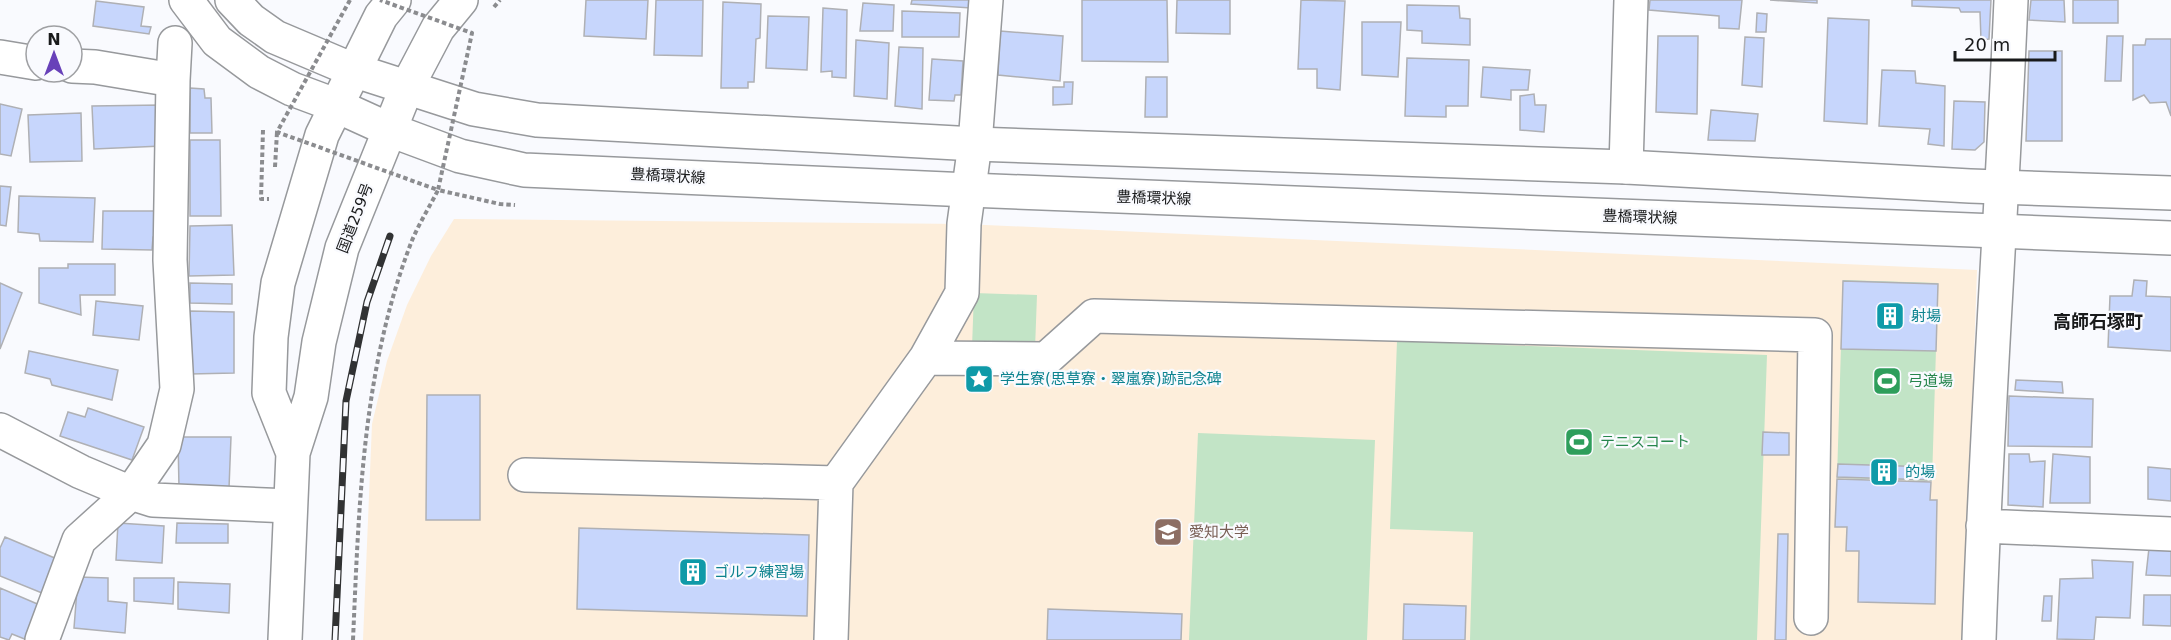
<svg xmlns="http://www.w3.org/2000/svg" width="2171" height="640" font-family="'DejaVu Sans','Noto Sans JP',sans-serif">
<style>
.education{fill:#fdeedb}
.green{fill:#c2e4c6}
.building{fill:#c7d6fc;stroke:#afb0b4;stroke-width:1.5}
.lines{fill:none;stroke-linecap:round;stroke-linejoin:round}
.minor-casing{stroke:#97999c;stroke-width:36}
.major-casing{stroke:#97999c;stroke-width:36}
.highway-casing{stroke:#97999c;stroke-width:36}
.path{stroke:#8b8c8f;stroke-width:4;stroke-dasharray:4.5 3;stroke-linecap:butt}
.minor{stroke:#fff;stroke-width:33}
.major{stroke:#fff;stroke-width:33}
.highway{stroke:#fff;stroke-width:33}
.rail-casing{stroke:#313233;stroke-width:7}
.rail{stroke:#f9fafe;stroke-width:4.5;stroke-dasharray:14;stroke-linecap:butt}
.path-bridge{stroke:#8b8c8f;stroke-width:4;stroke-dasharray:4.5 3;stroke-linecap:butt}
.labels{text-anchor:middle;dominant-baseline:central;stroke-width:4.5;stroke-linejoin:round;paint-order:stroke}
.street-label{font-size:15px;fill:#191a1b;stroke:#f9fafe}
.culture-label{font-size:15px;fill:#0d838f;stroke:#f9fafe;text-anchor:start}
.leisure-label{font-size:15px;fill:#27864d;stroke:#f9fafe;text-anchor:start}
.education-label{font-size:15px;fill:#785e54;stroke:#f9fafe;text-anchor:start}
.quarter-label{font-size:18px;font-weight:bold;fill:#191a1b;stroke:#f9fafe}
</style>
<rect width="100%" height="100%" fill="#f9fafe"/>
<path class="education" d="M454 219 964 224 1977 270 1964 640H363L372 424 387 361 407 305 431 256Z"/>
<path class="green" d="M1843 280 1938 283 1932 481 1837 478Z
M974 293 1037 295 1035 349 972 347Z
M1397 341 1767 355 1757 640H1470L1473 532 1390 529Z
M1198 433 1375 440 1367 640H1189Z"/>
<path class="building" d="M586 0H648L646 39 584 36Z
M656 0H703L702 56 654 55Z
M912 0H971V8L911 4Z
M1082 0H1167L1168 62 1082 61Z
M1177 0H1230V34L1176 33Z
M1301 0 1345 1 1340 90 1317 88V69H1298Z
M1650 0H1742L1739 29 1719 28V16L1649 10Z
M1770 0H1817V3Z
M1912 0H1991L1989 39 1981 40 1980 12H1961L1959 8 1912 6Z
M2031 0H2064L2065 22 2029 20Z
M2073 0H2118V23H2073Z
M96 1 144 7 141 26 151 27 149 34 93 26Z
M723 2 761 4 760 38 756 39 754 82H748V88H721Z
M863 3 894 5 893 31H860Z
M1407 5 1459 6 1460 18 1470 19V45L1422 43V31L1407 30Z
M823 8 847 10 846 78 832 77V71L821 72Z
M902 11 960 13 959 37H902Z
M1757 13 1767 14 1766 32H1756Z
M768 16 809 17 807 70 766 68Z
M1828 18 1869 20 1867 124 1824 121Z
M1362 22H1401L1398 77 1362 75Z
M1000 31 1063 36 1060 81 998 75Z
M1658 36H1698L1697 114 1656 112Z
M2107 36H2123L2121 81H2105Z
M1745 37 1764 38 1762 87 1742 85Z
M2146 39H2171V116L2166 102 2150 103 2144 95 2133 100V45H2145Z
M856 40 889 43 887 99 854 96Z
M899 47 923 48 922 109 895 106Z
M2029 51H2062V141H2026Z
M1407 58 1469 60 1468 106H1446V117L1405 116Z
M932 59 963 61 961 95H955L954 101 929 100Z
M1483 67 1530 70 1528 90H1511V100L1481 97Z
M1882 70 1915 71 1916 83 1945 86 1944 146 1928 144 1930 129 1879 126Z
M1146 77H1167V117H1145Z
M1064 82H1073L1072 104 1053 105V87H1064Z
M190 88 204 89 205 98H211L212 133H190Z
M1534 94 1535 105H1546L1544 132 1520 130V96Z
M1954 101 1985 102 1984 142 1975 150 1952 149Z
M0 104 22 109 11 156 0 154Z
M161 105 162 146 94 149 92 106Z
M1711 110 1758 114 1755 141 1708 140Z
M81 113 82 161 30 162 28 115Z
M190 140H220L221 216H190Z
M0 186 11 187 6 226 0 225Z
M19 196 95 198 93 242 40 241 39 234 18 232Z
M103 211H156V236L153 237 152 250 102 249Z
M232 225 234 275 189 276 190 226Z
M68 264H115V295H80L81 315 39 303V268H68Z
M2134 280 2147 281 2146 296 2171 297V351L2108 347 2110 296H2132Z
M1843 281 1938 284 1936 351 1841 349Z
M0 283 22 293 0 349Z
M190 283 232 284V304L190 303Z
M96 301 143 306 139 340 93 335Z
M190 311 234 312V373L190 374Z
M29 351 118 370 112 400 52 385 50 379 25 373Z
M2016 380 2062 382 2063 393 2015 390Z
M427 395H480V520H426Z
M2009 396 2093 399 2092 447 2008 446Z
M88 408 144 427 132 460 60 436 68 412 85 417Z
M1763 432 1789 433V455H1762Z
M178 437H231L229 488H179Z
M2009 454H2029L2030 462 2045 461 2043 507 2008 505Z
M2053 454 2090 457V503H2050Z
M1838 464 1931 467V480L1837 477Z
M2148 467 2171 469V501L2148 499Z
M1837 479 1931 482 1930 500H1937L1935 604 1858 602 1859 551H1846L1847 527H1835Z
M118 523 164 526 162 563 116 560Z
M177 523 228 524V543H176Z
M579 528 809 535 807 616 577 609Z
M1778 534H1788L1786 640H1775Z
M5 537 57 559 42 593 0 576V548Z
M2149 548H2171V576L2146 575Z
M2092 560 2133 562 2130 618 2096 617 2094 640 2057 639 2060 579 2093 578Z
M78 577 108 578V601L127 603 125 633 74 628Z
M134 578H174L173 604 134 601Z
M178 582 230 584 229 613 178 609Z
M0 588 42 606 27 640 12 634 9 640 0 637Z
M2144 595H2171V626L2143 625Z
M2044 596H2052L2051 621H2042Z
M1404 604 1466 606 1465 640H1403Z
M1048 609 1182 614 1181 640H1047Z"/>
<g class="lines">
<g class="minor-casing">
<path id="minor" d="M0 57 36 63
M72 66 95 67 173 80
M1626 167 1631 0
M926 358 1046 359 1094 316 1815 335 1811 618
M0 430 81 472 131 493 153 500 290 506
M525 475 836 483
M1983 526 2171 534
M42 640 79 540 131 493 164 445 177 389 170 260 173 80 175 43
M831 640 836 483 926 358 962 293 964 224 975 144 986 0
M1979 640C1986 426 2002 213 2011 0"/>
</g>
<g class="major-casing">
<path id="major" d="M186 0 217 41 259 72 292 89 335 105 390 130 460 156 524 170 969 190 2171 238
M232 0 251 20 275 37 353 70 474 109 537 120 975 144 1626 167 1970 186 2171 193"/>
</g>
<g class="highway-casing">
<path id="highway" d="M293 453 269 393 271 337 278 283 322 135 381 16 394 0
M285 640 293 453 311 397 319 342 342 248 407 87 438 28 461 0"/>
</g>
<path class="path" d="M494 7 500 0
M263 130 261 199H269
M275 167 277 132
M353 640C359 505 362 371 411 243 418 225 429 208 438 190L500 204 515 205"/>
<use href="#minor" class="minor"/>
<use href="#major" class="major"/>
<use href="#highway" class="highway"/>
<g class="rail-casing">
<path id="rail" d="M335 640 346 401 367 302 390 236"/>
</g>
<use href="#rail" class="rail"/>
<path class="path-bridge" d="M350 0 277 132 438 190 472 33 380 0"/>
</g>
<defs>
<g id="building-square" transform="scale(1.5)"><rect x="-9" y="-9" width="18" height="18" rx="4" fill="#0f9aa8" stroke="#f9fafe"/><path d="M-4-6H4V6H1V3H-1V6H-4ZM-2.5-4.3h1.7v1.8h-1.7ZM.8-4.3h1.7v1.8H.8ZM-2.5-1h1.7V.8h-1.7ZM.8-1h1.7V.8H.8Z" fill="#fff"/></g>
<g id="sight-square" transform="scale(1.5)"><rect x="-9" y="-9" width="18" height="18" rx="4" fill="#0f9aa8" stroke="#f9fafe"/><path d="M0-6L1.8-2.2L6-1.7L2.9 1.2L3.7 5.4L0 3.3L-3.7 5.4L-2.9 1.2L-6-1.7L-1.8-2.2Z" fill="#fff"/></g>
<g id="stadium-square" transform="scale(1.5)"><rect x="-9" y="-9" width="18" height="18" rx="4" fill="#2e9e5b" stroke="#f9fafe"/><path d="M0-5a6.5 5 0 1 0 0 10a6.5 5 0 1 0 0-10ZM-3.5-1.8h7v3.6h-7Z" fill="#fff"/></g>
<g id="university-square" transform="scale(1.5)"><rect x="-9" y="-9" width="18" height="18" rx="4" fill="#8d6e63" stroke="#f9fafe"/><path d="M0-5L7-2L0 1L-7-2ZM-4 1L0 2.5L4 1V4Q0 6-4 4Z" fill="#fff"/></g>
</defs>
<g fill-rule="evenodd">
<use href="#building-square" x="1890" y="316"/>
<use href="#sight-square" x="979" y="379"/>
<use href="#stadium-square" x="1887" y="381"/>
<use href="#stadium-square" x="1579" y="442"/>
<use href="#building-square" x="1884" y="472"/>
<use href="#university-square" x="1168" y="532"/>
<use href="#building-square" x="693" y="572"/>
</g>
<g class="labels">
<g class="street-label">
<text transform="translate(668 176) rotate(3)">豊橋環状線</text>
<text transform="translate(1154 198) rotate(2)">豊橋環状線</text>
<text transform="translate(1640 217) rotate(2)">豊橋環状線</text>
<text transform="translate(355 218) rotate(-69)">国道259号</text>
</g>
<g class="culture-label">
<text x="1911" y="316">射場</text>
<text x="1000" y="379">学生寮(思草寮・翠嵐寮)跡記念碑</text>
<text x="1905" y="472">的場</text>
<text x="714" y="572">ゴルフ練習場</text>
</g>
<g class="leisure-label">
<text x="1908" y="381">弓道場</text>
<text x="1600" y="442">テニスコート</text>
</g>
<g class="education-label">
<text x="1189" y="532">愛知大学</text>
</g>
<g class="quarter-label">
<text x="2098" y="321">高師石塚町</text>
</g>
</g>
<g transform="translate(54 54)"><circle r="28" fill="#f9fafe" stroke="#9fa0a3" stroke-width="1.5"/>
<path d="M0-4.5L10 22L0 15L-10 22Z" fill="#6841b9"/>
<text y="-9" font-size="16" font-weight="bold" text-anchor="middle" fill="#191a1b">N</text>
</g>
<path d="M1955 51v9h100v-9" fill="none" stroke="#191a1b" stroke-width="3"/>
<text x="1964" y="51" font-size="18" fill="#191a1b" stroke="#f9fafe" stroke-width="4.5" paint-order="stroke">20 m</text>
</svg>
